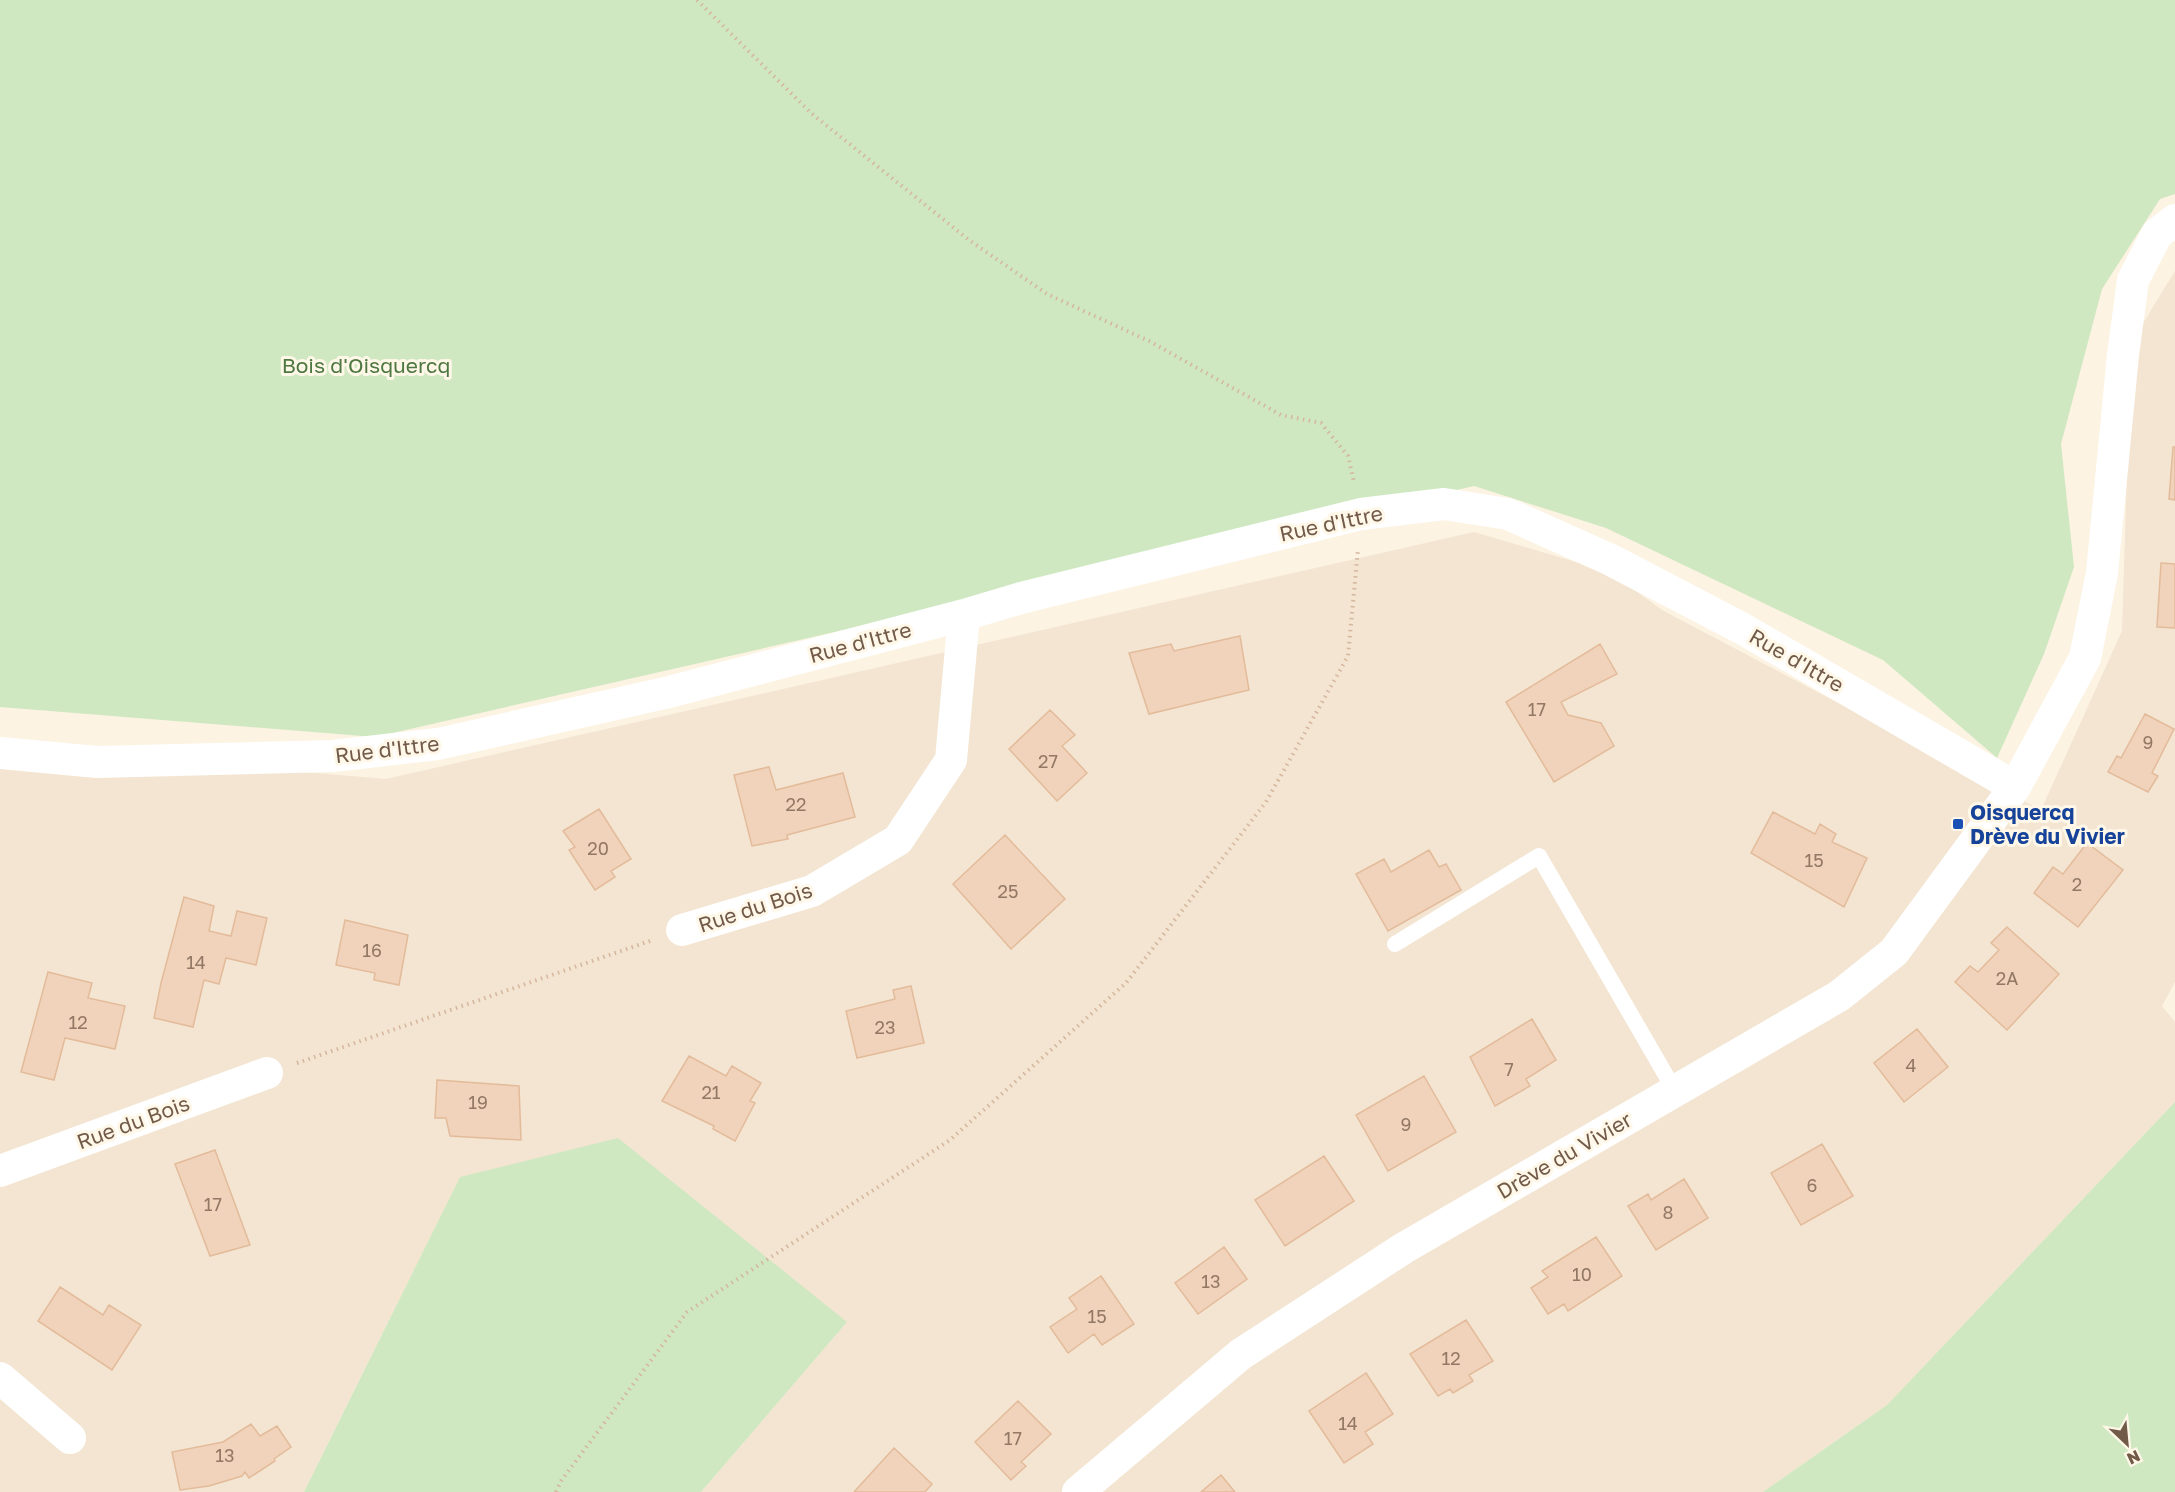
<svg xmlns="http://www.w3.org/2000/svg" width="2175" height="1492" font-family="'Golos Text',sans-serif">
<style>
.residential{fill:#f3e5d1}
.green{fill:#cfe8c1}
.building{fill:#f0d3ba;stroke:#e3bb9b;stroke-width:1.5}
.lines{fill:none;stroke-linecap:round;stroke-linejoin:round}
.path{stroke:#d5b69e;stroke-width:4;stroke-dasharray:1.5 4.5;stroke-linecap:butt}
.lane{stroke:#fff;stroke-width:16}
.street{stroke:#fff;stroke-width:32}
.transit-dot{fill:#1a4fb4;stroke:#fff7e8;stroke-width:2}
.labels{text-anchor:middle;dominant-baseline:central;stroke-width:6;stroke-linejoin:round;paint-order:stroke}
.number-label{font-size:18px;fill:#927865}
.park-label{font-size:21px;fill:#4e7842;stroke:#fff7e8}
.street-label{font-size:21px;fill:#725a49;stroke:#fff7e8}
.transit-label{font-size:21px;font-weight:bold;fill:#164399;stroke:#fff7e8;text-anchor:start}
</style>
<rect width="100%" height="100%" fill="#fcf3e2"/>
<path class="residential" d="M2175 271V982L2162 1006 2175 1022V1102L1887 1405 1763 1492H701L847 1322 460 1177 304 1492H0V746L386 779 1474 532 1610 572 1662 610 2041 810 2122 631 2131 343Z"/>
<path class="green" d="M0 0H2175V194L2160 199 2102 289 2061 444 2074 567 2044 654 1997 758 1883 660 1606 528 1474 486 375 737 0 707Z
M2175 1102V1492H1763L1887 1405Z
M618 1138 847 1322 701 1492H304L460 1177Z"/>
<path class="building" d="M2173 447H2175V500L2169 499Z
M2161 563 2175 564V628L2157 627Z
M1240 636 1249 690 1149 714 1129 653 1171 644 1174 651Z
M1600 644 1617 674 1561 702 1568 715 1601 723 1614 746 1554 782 1506 702Z
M1050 710 1075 735 1062 746 1087 773 1057 801 1009 749Z
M2145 714 2174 729 2152 773 2158 776 2148 792 2108 772 2117 756 2121 758Z
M769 767 776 790 843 773 855 817 787 835 788 839 752 846 734 775Z
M599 809 631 859 611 871 615 877 595 890 569 850 575 847 563 831Z
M1773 812 1815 834 1820 824 1836 834 1832 842 1867 858 1844 907 1751 853Z
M1005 835 1065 899 1011 949 953 884Z
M2087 843 2123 870 2078 927 2034 893 2053 867 2063 874Z
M1429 850 1439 867 1446 864 1461 890 1388 931 1356 874 1384 859 1391 872Z
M184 897 214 906 209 931 231 936 237 911 267 918 256 965 226 958 219 984 204 980 193 1027 154 1018 161 983Z
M345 920 408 935 399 985 374 980 375 973 336 965Z
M2007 927 2059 974 2007 1030 1955 982 1970 966 1978 972 1999 950 1991 943Z
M48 972 92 983 88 998 125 1006 115 1049 65 1038 54 1080 21 1072Z
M911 986 924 1043 857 1058 846 1011 895 999 893 990Z
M1532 1019 1556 1060 1526 1079 1530 1086 1495 1106 1470 1057Z
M1917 1029 1948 1067 1904 1102 1874 1063Z
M689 1056 726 1076 732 1066 761 1083 750 1101 755 1103 735 1141 713 1129 714 1126 662 1101Z
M1424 1076 1456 1132 1388 1171 1356 1115Z
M437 1080 519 1086 521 1140 450 1136 446 1118H435Z
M1822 1144 1853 1196 1801 1225 1771 1173Z
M215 1150 250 1245 210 1256 175 1164Z
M1324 1156 1354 1201 1285 1246 1255 1200Z
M1684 1179 1708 1218 1656 1250 1628 1206 1648 1194 1651 1200Z
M1596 1237 1622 1276 1568 1311 1564 1304 1548 1314 1531 1288 1548 1277 1542 1271Z
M1224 1247 1247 1279 1198 1314 1175 1283Z
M1101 1276 1134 1324 1102 1345 1094 1334 1068 1353 1050 1327 1077 1309 1069 1298Z
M60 1287 103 1315 109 1305 141 1325 112 1370 38 1321Z
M1466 1320 1493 1361 1469 1375 1473 1381 1453 1393 1450 1389 1438 1396 1410 1354Z
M1366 1373 1393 1414 1365 1432 1373 1444 1344 1463 1309 1411Z
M1018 1401 1051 1434 1021 1462 1026 1466 1011 1480 975 1442Z
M251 1424 260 1436 277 1426 291 1447 274 1459 275 1461 249 1478 245 1472 242 1476 209 1486 180 1490 172 1452 223 1442Z
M894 1448 932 1484 925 1492H854Z
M1221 1475 1235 1492H1201Z"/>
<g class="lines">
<path class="path" d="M697 0 811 113 969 240 1047 294 1149 341 1281 415 1321 423 1348 456 1354 482
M297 1063 650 941
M556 1492 561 1481 687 1312 950 1140 1126 983 1266 802 1348 656 1358 549"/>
<path class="lane" d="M1395 944 1539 856 1675 1091"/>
<path class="street" d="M0 753 97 762 333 756 438 744 665 693 964 615 1021 598 1361 514 1444 504 1508 514 1611 560 1743 629 2015 787
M682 930 812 891 898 840 951 760 964 615
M0 1171 267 1073
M0 1378 70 1438
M1078 1492 1241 1354 1404 1248 1839 996 1894 952 2015 787 2085 658 2102 573 2123 355 2133 280 2157 234 2175 220"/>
</g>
<rect class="transit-dot" x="1952" y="818" width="12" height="12" rx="3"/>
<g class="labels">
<g class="number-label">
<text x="1537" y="709">17</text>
<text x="2148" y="742">9</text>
<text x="1048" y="761">27</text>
<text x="796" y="804">22</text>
<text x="598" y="848">20</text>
<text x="1814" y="860">15</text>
<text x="2077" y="884">2</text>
<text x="1008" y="891">25</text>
<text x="372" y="950">16</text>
<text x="196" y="962">14</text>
<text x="2007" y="978">2A</text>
<text x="78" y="1022">12</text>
<text x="885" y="1027">23</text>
<text x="1911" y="1065">4</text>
<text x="1509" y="1069">7</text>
<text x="711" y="1092">21</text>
<text x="478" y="1102">19</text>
<text x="1406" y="1124">9</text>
<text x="1812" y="1185">6</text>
<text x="213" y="1204">17</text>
<text x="1668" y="1212">8</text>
<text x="1582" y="1274">10</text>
<text x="1211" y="1281">13</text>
<text x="1097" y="1316">15</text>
<text x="1451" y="1358">12</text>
<text x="1348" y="1423">14</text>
<text x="1013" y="1438">17</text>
<text x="225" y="1455">13</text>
</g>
<g class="park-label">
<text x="366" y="365">Bois d'Oisquercq</text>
</g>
<g class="street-label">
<text transform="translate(1331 523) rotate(-12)">Rue d'Ittre</text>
<text transform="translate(860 642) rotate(-15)">Rue d'Ittre</text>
<text transform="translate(1797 660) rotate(30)">Rue d'Ittre</text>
<text transform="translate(387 749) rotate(-7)">Rue d'Ittre</text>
<text transform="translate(755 907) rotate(-18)">Rue du Bois</text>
<text transform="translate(133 1122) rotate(-20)">Rue du Bois</text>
<text transform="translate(1564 1155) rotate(-30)">Drève du Vivier</text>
</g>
<g class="transit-label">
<text x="1970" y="812">Oisquercq<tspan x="1970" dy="24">Drève du Vivier</tspan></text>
</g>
</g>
<g transform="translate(2127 1444) rotate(154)" stroke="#fff7e8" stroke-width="4.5" paint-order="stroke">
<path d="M0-4.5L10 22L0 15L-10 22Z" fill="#725a49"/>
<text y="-9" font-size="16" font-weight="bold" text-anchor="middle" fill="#725a49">N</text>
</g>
</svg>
